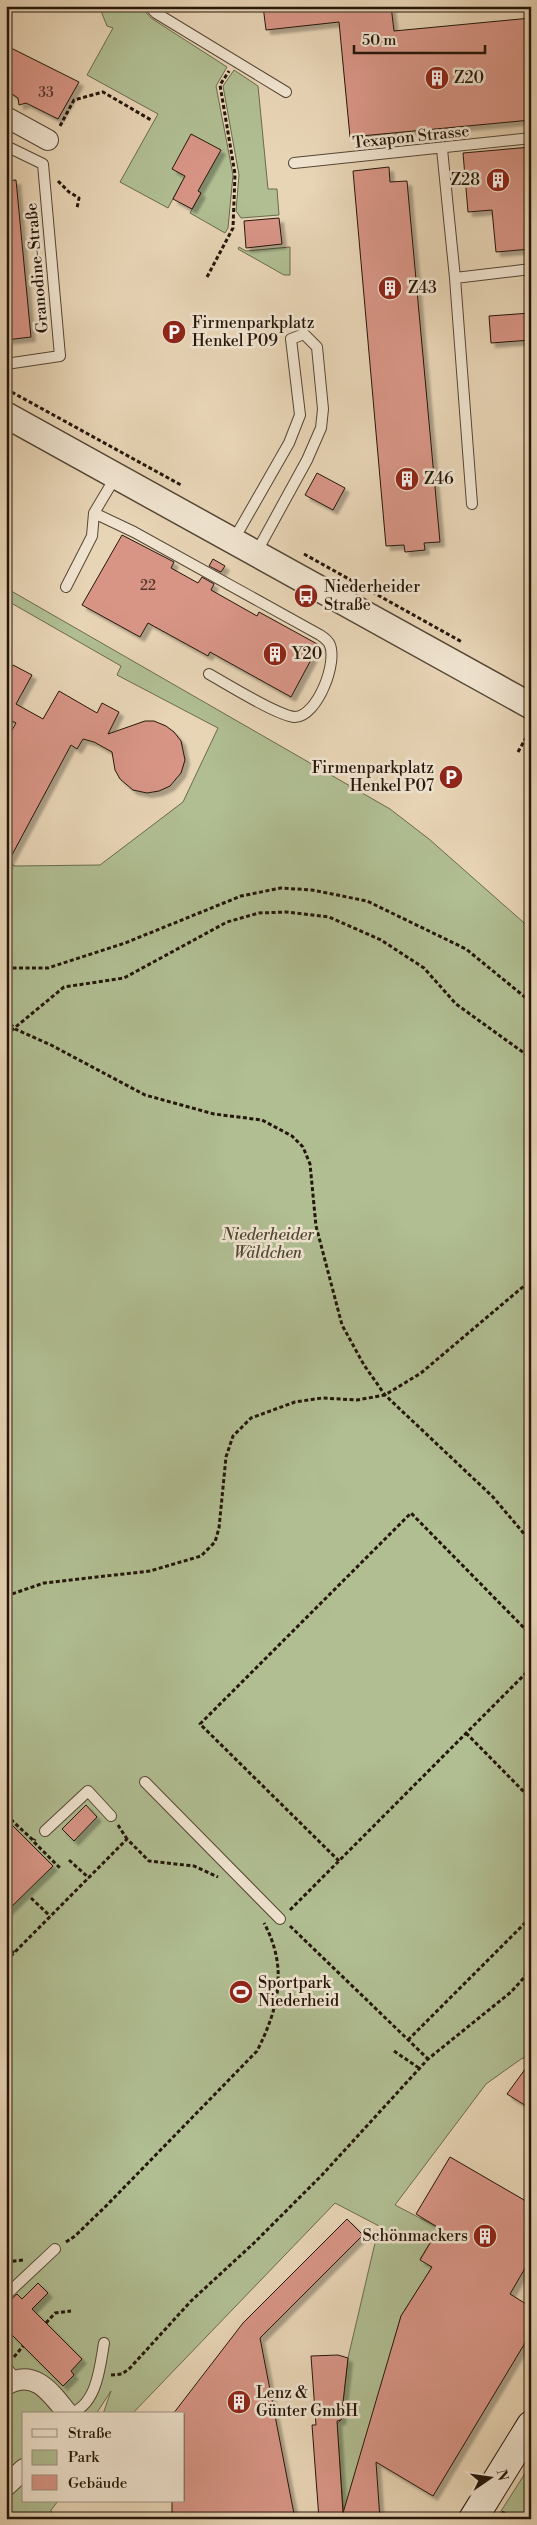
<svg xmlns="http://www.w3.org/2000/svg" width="537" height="2525" font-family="'Libre Bodoni',serif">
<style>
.green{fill:#b0be92;stroke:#6a6a4e}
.building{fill:#d89586;stroke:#24160a;filter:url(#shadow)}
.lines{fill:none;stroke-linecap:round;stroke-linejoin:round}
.service-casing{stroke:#554635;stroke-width:12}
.minor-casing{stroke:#554635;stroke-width:22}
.tertiary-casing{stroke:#554635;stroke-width:28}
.secondary-casing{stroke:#24160a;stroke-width:30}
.path{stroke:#24160a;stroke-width:3;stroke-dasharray:4 2.5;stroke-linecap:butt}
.service{stroke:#f0e4d0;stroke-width:10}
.minor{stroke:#f0e4d0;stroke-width:20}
.tertiary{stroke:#f0e4d0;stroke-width:25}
.secondary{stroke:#f0e4d0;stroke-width:28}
.labels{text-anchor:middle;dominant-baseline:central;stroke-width:5;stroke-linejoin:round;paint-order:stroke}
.number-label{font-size:14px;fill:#513629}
.poi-label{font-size:16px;fill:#24160a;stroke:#f0e4d0;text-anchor:start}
.street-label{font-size:16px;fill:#24160a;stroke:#f0e4d0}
.park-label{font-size:16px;font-style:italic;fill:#4e4833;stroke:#f0e4d0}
</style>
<defs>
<filter id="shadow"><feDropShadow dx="4.5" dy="4.5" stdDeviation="1" flood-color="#0004"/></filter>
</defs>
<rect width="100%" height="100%" fill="#e8d5b6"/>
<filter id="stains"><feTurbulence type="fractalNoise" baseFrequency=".004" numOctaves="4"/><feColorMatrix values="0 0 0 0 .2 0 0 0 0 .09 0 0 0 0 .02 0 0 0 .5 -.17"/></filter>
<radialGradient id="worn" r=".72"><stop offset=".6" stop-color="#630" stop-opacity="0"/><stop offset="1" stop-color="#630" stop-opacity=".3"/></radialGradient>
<path class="green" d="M99 6H140L151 18 227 67 216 86 233 175 228 228 225 233 190 213 201 193 182 182 168 208 120 182 158 114 87 75 113 28 107 26Z
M234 70 258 86 268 189H277L279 215 241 218 236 211 239 175 223 86Z
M239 247 246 251 290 247V275H284L238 249Z
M6 588 390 809 429 839 531 929V2055L521 2059 486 2084 395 2205 439 2228 420 2259 432 2267 401 2316 344 2519 337 2424 341 2420 348 2358 379 2226 335 2203 132 2414H103L111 2391 96 2414H24V2501H58L51 2510 52 2519H6V862L15 866 100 865 183 802 218 728 117 675 121 666 6 600Z
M531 2464V2519H496Z"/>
<path class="building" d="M263 6H391L394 31 531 18V120L350 137 339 22 266 30Z
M11 48 79 82 58 119 26 103 19 105 18 98 6 90V56Z
M191 134 221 150 198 191 201 193 192 209 173 199 185 176 172 169Z
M531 147V249L496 252 492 210 468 212 463 153Z
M389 167 390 182 407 181 440 542 424 543 425 550 405 552 404 545 386 546 353 171Z
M16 180 31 337 6 340V181Z
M279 218 282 244 246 248 244 221Z
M531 313V340L491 343 489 316Z
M317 473 345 488 333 510 305 495Z
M122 535 174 562 171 568 198 583 202 577 214 584 211 590 257 616 259 612 319 645 291 697 210 652 208 656 148 623 140 637 82 605Z
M213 559 225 566 221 572 209 566Z
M13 665 32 675 16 704 43 719 59 691 97 713 102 703 119 712 108 734 145 721H154L166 726 174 732 181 741 185 760 181 773 170 786 159 791 147 793 133 790 120 779 115 770 112 752 94 742 83 739 77 749 71 745 6 866V741L16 723 8 719 6 722V678Z
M86 1805 97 1817 74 1841 62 1829Z
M6 1819 53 1866 6 1912Z
M531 2061V2109L507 2094Z
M450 2157 531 2204V2258L510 2294 531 2307V2333L433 2496 376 2462 380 2519H319L312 2425H316L311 2356 338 2355 348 2358 341 2420 337 2421 343 2513 401 2316 432 2267 420 2260 439 2228 416 2214Z
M347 2219 363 2235 260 2338 295 2519H172V2501H184V2414H173L243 2323Z
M38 2283 48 2293 32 2309 82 2359 71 2371 74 2375 63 2386 6 2329V2304L17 2294 22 2299Z"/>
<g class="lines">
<g class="service-casing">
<path id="service" d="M149 6 156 13 286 92
M6 146 43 164 60 356 6 364
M442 149 455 278 531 269
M294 163 531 138
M455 278 472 504
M94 513 134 532 320 635C323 637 327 640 329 643 339 661 317 717 295 717 278 716 227 684 209 674
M233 541 289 443 300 415 291 339 304 334 317 347 323 409 321 428 307 460 256 553
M66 587 92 536 94 513 116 476
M145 1782 280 1919
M45 1831 88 1791 111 1816
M6 2295 55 2249
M6 2367 16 2379
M68 2414C97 2407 100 2367 104 2343"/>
</g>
<g class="minor-casing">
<path id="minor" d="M6 117 48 140
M6 2385C35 2368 51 2393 68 2414
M6 2486 24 2469"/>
</g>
<g class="tertiary-casing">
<path id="tertiary" d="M6 415 531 706"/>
</g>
<g class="secondary-casing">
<path id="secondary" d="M473 2519 531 2425"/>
</g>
<path class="path" d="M60 126 74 100 103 92 151 120
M58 181 69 192 79 198 77 208
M207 277 233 228 235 174 220 85 229 71
M6 389 181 485
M304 554 462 642
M518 752 531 729
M6 968H48L125 943 241 896 281 888 312 890 367 901 466 949 531 1002
M6 1019 15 1029 51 1045 145 1095 214 1114 262 1120 292 1136 303 1147 310 1164 316 1226 342 1325 364 1365 385 1395 493 1497 531 1542
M6 1035 64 987 124 978 227 922 259 913 286 912 329 917 381 940 424 968 456 1004 531 1058
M6 1596 44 1583 150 1571 201 1556 215 1542 219 1528 226 1457 233 1436 251 1418 295 1402 322 1398 357 1400 385 1395 421 1373 531 1280
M466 1733 531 1799
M6 1815 34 1841 35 1839
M118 1825 127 1839
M34 1842 60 1868
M69 1860 89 1878
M339 1861 200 1724 411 1513 531 1635
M31 1898 50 1916
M290 1910 531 1668
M290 1926 428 2059
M6 1947 14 1953
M6 1961 127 1839 149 1861 194 1866 218 1877
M408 2040 531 1917
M394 2051 419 2068
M66 2242 75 2236 106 2206 257 2051C279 2008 288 1967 264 1923
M6 2262 23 2260
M46 2323 55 2313 71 2311
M14 2357 23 2346
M111 2375 122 2374 130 2368 191 2301 254 2243 322 2175 428 2059 511 1992 531 1970
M502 2512 515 2519"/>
<use href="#service" class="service"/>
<use href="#minor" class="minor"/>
<use href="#tertiary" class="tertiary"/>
<use href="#secondary" class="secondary"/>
</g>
<defs>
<g id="building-disc" transform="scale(1.25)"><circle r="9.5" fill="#8f2418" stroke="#f0e4d0"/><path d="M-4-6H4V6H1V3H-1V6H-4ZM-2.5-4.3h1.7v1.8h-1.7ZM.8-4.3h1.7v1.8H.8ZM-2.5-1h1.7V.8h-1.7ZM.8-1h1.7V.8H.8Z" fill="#fff"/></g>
<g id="parking-disc" transform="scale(1.25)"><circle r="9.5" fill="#8f2418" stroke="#f0e4d0"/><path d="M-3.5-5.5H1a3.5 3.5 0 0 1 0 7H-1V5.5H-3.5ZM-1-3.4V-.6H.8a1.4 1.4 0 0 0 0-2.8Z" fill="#fff"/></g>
<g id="bus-disc" transform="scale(1.25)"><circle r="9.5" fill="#8f2418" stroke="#f0e4d0"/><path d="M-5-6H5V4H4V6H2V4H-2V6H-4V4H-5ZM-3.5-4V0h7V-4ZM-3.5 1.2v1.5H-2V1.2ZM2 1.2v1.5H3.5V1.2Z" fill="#fff"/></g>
<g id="stadium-disc" transform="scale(1.25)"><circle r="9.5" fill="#8f2418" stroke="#f0e4d0"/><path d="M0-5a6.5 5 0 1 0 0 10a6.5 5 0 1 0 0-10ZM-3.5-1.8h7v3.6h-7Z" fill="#fff"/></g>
</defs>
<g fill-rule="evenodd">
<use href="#building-disc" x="437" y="78"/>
<use href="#building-disc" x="498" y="180"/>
<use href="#building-disc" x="390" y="288"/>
<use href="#parking-disc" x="174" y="332"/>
<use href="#building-disc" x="407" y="479"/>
<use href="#bus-disc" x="306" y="596"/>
<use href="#building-disc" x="275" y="654"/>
<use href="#parking-disc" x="451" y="777"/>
<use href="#stadium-disc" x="241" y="1992"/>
<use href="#building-disc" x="485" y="2236"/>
<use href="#building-disc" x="239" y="2402"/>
</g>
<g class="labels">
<g class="number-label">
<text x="46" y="93">33</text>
<text x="148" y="586">22</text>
</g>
<g class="poi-label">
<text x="454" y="78">Z20</text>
<text x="480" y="180" text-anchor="end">Z28</text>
<text x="408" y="288">Z43</text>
<text x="192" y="323">Firmenparkplatz<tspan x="192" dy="18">Henkel P09</tspan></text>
<text x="424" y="479">Z46</text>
<text x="324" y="587">Niederheider<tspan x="324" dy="18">Straße</tspan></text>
<text x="292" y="654">Y20</text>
<text x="434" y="768" text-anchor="end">Firmenparkplatz<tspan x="434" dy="18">Henkel P07</tspan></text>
<text x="258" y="1983">Sportpark<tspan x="258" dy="18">Niederheid</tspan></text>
<text x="468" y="2236" text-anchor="end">Schönmackers</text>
<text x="256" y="2393">Lenz &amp;<tspan x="256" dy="18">Günter GmbH</tspan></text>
</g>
<g class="street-label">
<text transform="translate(411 137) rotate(-6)">Texapon Strasse</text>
<text transform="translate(37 268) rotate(-95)">Granodine-Straße</text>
</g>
<g class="park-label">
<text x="268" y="1235">Niederheider<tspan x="268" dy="18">Wäldchen</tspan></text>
</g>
</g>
<rect width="537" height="2525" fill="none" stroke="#e8d5b6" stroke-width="25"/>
<rect x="8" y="8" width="522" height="2510" fill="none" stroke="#24160a" stroke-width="2.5"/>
<rect x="12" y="12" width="512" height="2500" fill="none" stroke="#24160a"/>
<rect x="22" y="2412" width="162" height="90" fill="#f0e4d0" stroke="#9e9281"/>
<rect x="32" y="2429" width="25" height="8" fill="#f0e4d0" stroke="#9e9281"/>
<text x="68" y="2438" font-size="15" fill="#24160a">Straße</text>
<rect x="32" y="2450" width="25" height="15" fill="#b0be92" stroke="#9e9281"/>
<text x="68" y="2462" font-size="15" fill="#24160a">Park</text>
<rect x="32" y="2475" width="25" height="15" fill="#d89586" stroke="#9e9281"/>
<text x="68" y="2488" font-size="15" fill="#24160a">Gebäude</text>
<g transform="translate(490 2478) rotate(77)" stroke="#f0e4d0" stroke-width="4" paint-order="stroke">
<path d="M0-4L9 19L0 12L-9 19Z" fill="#24160a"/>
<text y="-8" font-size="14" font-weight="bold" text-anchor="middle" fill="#24160a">N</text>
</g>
<path d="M354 45v8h131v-8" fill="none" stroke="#24160a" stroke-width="2.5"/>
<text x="362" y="45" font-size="15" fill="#24160a" stroke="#f0e4d0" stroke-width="4" paint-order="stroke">50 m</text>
<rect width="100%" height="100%" filter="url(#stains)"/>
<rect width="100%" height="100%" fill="url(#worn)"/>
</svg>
